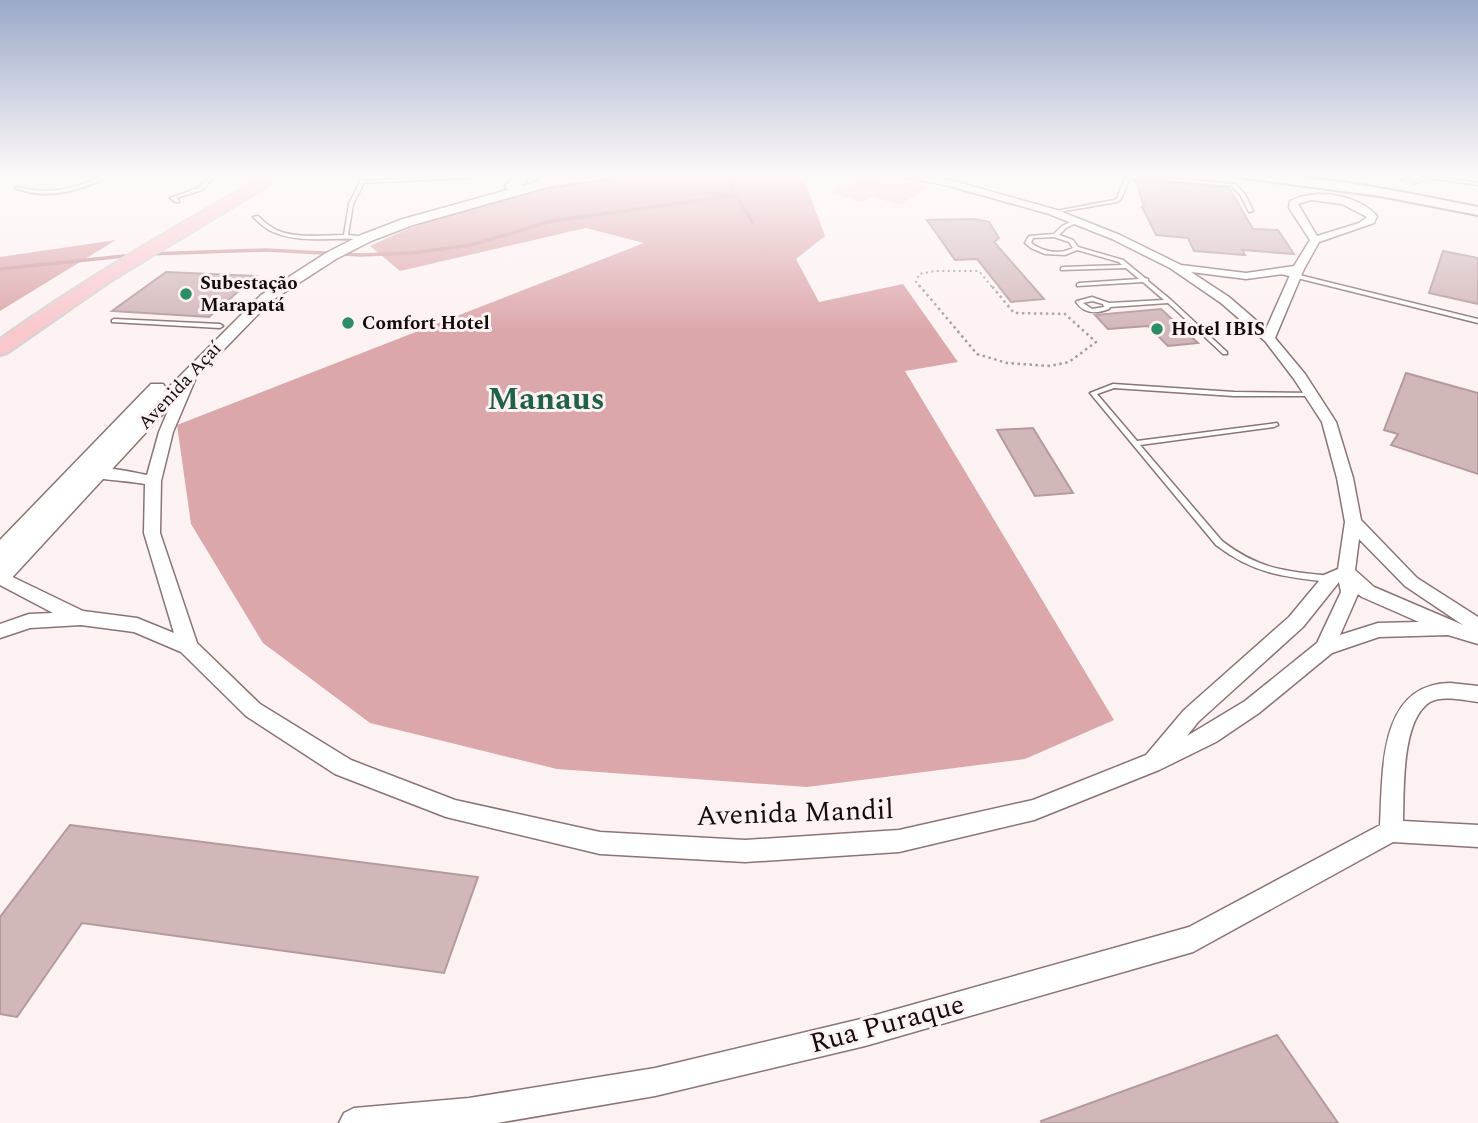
<svg xmlns="http://www.w3.org/2000/svg" width="1478" height="1123" font-family="Spectral,serif">
<style>
.green{fill:#faced1}
.forest{fill:#dca7ab}
.lines{fill:none;stroke-linecap:round;stroke-linejoin:round}
.stream{stroke:#c9959a;stroke-width:3.5}
.building{fill:#d2b7b9;stroke:#b59a9c;stroke-width:2}
.service-casing{stroke:#8c7375;stroke-width:3}
.minor-casing{stroke:#8c7375;stroke-width:3}
.tertiary-casing{stroke:#8c7375;stroke-width:3}
.secondary-casing{stroke:#8c7375;stroke-width:4}
.primary-casing{stroke:#d5d3d3;stroke-width:4}
.path-far1{stroke:#a79d9d;stroke-width:2;stroke-dasharray:2 3.5;stroke-linecap:butt}
.path{stroke:#a79d9d;stroke-width:2.5;stroke-dasharray:2.5 3.5;stroke-linecap:butt}
.service{fill:#fff;fill-rule:evenodd}
.minor{fill:#fff;fill-rule:evenodd}
.tertiary{fill:#fff;fill-rule:evenodd}
.secondary{fill:#fff;fill-rule:evenodd}
.primary{fill:#f8c8cd;fill-rule:evenodd}
.poi-dot{fill:#2c8d67;stroke:#fdf2f2;stroke-width:2.5}
.labels{text-anchor:middle;dominant-baseline:central;stroke-width:6;stroke-linejoin:round;paint-order:stroke}
.far-poi-label{font-size:19px;font-weight:bold;fill:#140b0c;stroke:#fdf2f2;text-anchor:start}
.far-street-label{font-size:19px;fill:#140b0c;stroke:#fdf2f2}
.near-street-label{font-size:28px;fill:#140b0c;stroke:#fdf2f2}
.far-town-label{font-size:32px;font-weight:bold;fill:#206247;stroke:#fdf2f2}
</style>
<rect width="100%" height="100%" fill="#fdf2f2"/>
<path class="green" d="M864 176 894 184 899 181 927 188 900 205 872 197 862 202 832 193Z"/>
<path class="forest" d="M630 174H802L825 236 796 259 819 302 903 284 958 362 905 371 1114 720 1025 759 807 787 557 769 370 723 263 643 191 524 177 425 644 243 586 228 400 271 370 246C451 207 541 186 630 174Z
M116 240 0 311V257Z"/>
<g class="lines">
<path class="stream" d="M733 174 732 189 753 223
M148 254 266 250 361 255 412 253 471 245 552 221 736 195
M0 269 134 255"/>
</g>
<path class="building" d="M1136 181 1229 188 1253 229 1278 230 1294 254 1242 250 1245 255 1194 251 1188 238 1156 235 1142 207H1144Z
M975 219 989 222 999 238 994 242 1044 299 1011 302 977 259 955 260 927 220Z
M1443 251 1478 258V304L1429 293Z
M166 272 256 276 209 317 112 311Z
M1161 309 1198 343 1168 346 1148 326 1108 329 1095 315Z
M1406 373 1478 393V474L1391 445 1398 434 1384 430Z
M1033 428 1073 493 1035 496 997 430Z
M70 825 478 877 444 973 82 923 17 1017 0 1014V917Z
M1277 1035 1338 1123H1042L1041 1121Z"/>
<g class="lines">
<g class="service-casing">
<path id="service" d="M108 174H114C84 190 47 201 15 188L17 187C55 196 73 188 108 174Z
M212 174H217L202 190 176 198 179 200V202H175L170 198 198 188Z
M359 174H363L364 181 480 175 482 176 480 177 364 183 353 204 348 235 368 237 369 238 366 240C336 236 299 245 271 231 264 228 259 222 253 217L258 216C263 221 269 226 276 230 297 239 322 235 344 235L349 204 360 182Z
M1398 174H1402V180L1398 179Z
M1139 176 1235 184 1245 194 1253 211 1249 212 1241 196 1232 186 1139 178 1129 180 1121 199 1117 202 1053 213 1051 212 1114 200 1117 198 1125 178Z
M1430 176 1478 183V185L1430 178 1415 183 1413 182Z
M1075 220 1080 221 1066 228 1059 235 1073 240 1078 247 1123 260 1145 278 1148 279V281L1171 300 1227 352V354H1223L1168 303 1110 307 1109 309C1096 314 1084 314 1076 302L1077 301 1092 297 1109 303 1164 300 1143 282 1077 286V284L1079 283 1139 279 1126 268 1061 270V268L1063 267 1122 265 1119 262 1077 250 1065 255 1045 254 1031 248 1025 243 1029 236 1054 234 1062 226ZM1054 237 1069 242 1073 248C1058 255 1044 252 1031 243L1033 238ZM1092 301 1103 304 1104 307 1092 309 1083 303Z
M1283 271 1478 319V323L1281 274 1280 273Z
M114 319 220 324 223 326 220 328 112 322V320Z
M1113 384 1234 392 1313 393 1314 394 1311 396H1234L1114 388 1097 394 1137 441 1277 423 1278 425 1274 427 1140 445 1222 541C1260 570 1285 571 1330 576L1333 577 1334 579 1333 581 1330 582C1284 577 1254 574 1216 545L1090 393Z"/>
</g>
<g class="minor-casing">
<path id="minor" d="M890 174H912L950 180 1057 210 1120 235 1181 265 1246 273 1294 266 1310 240 1289 208 1290 201C1316 188 1357 194 1377 216L1374 223 1319 242 1304 269 1275 338 1305 374 1336 422 1353 478 1361 520 1417 578 1478 617V644L1448 635 1379 637 1332 653 1259 713 1216 742 1159 770 1034 820 899 852 745 862 600 854 446 817 335 774 246 716 181 652 134 632 81 625 30 628 0 638V624L29 614 53 613 0 585V571L83 611 137 618 174 633 144 533 145 484C132 481 85 479 79 473 91 462 131 472 147 475L159 432 184 373 191 369 198 373 173 432 161 481 160 533 197 643 260 704 351 760 455 800 600 832 745 840 899 830 1033 800 1146 755 1184 710 1289 617 1324 575 1338 569 1345 522 1337 478 1322 422 1294 379 1265 341 1221 303 1170 268 1112 239 1049 214 949 186ZM1311 200 1342 204 1367 217 1359 223 1317 236 1298 204ZM1191 272 1246 279 1291 273 1266 329 1229 297ZM1359 539 1405 586 1463 625 1374 587 1355 570ZM1339 582 1341 592 1317 643 1245 701 1187 736 1198 722 1303 627ZM1358 594 1362 597 1419 622 1378 623 1340 635Z
M1450 683 1478 686V702C1464 700 1442 695 1430 702 1401 720 1404 791 1403 821L1478 825V847L1393 842 1193 952 865 1046 655 1096 497 1123H339L344 1113 354 1108 469 1098 655 1068 865 1018 1189 927 1380 825C1383 772 1378 684 1450 683Z"/>
</g>
<g class="tertiary-casing">
<path id="tertiary" d="M547 179 551 180V186L413 225 371 241 336 259 271 301 197 377 8 582 0 584V540L151 384H163L166 388 164 392 261 295 326 253 361 235 403 219Z"/>
</g>
<g class="secondary-casing">
<path id="secondary" d="M516 174H530C525 184 519 192 507 189L505 186Z
M530 174H545L550 178 581 174H617L610 178 547 187Z
M1237 174C1318 174 1399 191 1478 207V215L1380 196 1244 178Z"/>
</g>
<g class="primary-casing">
<path id="primary" d="M269 174H287L109 282 7 353 0 355V339C86 278 177 225 269 174Z"/>
</g>
<path class="path-far1" d="M920 287 916 282 919 274 935 271H979L992 287"/>
<path class="path" d="M919 285 977 354 1007 363 1050 366 1069 362 1096 342 1065 314 1014 313 991 285"/>
<use href="#service" class="service"/>
<use href="#minor" class="minor"/>
<use href="#tertiary" class="tertiary"/>
<use href="#secondary" class="secondary"/>
<use href="#primary" class="primary"/>
</g>
<linearGradient id="sky" x2="0" y2="1"><stop stop-color="#9ba8c9"/><stop offset="0.53" stop-color="#fef9f9"/><stop offset="1" stop-color="#fef9f9" stop-opacity="0"/></linearGradient>
<rect width="1478" height="331" fill="url(#sky)"/>
<g class="poi-dot">
<circle cx="186" cy="294" r="7"/>
<circle cx="348" cy="323" r="7"/>
<circle cx="1157" cy="329" r="7"/>
</g>
<g class="labels">
<g class="far-poi-label">
<text x="200" y="283">Subestação<tspan x="200" dy="22">Marapatá</tspan></text>
<text x="362" y="323">Comfort Hotel</text>
<text x="1171" y="329">Hotel IBIS</text>
</g>
<g class="far-street-label">
<text transform="translate(180 386) rotate(-47)">Avenida Açaí</text>
</g>
<g class="near-street-label">
<text transform="translate(795 813) rotate(-2)">Avenida Mandil</text>
<text transform="translate(887 1024) rotate(-15)">Rua Puraque</text>
</g>
<g class="far-town-label">
<text x="546" y="399">Manaus</text>
</g>
</g>
</svg>
